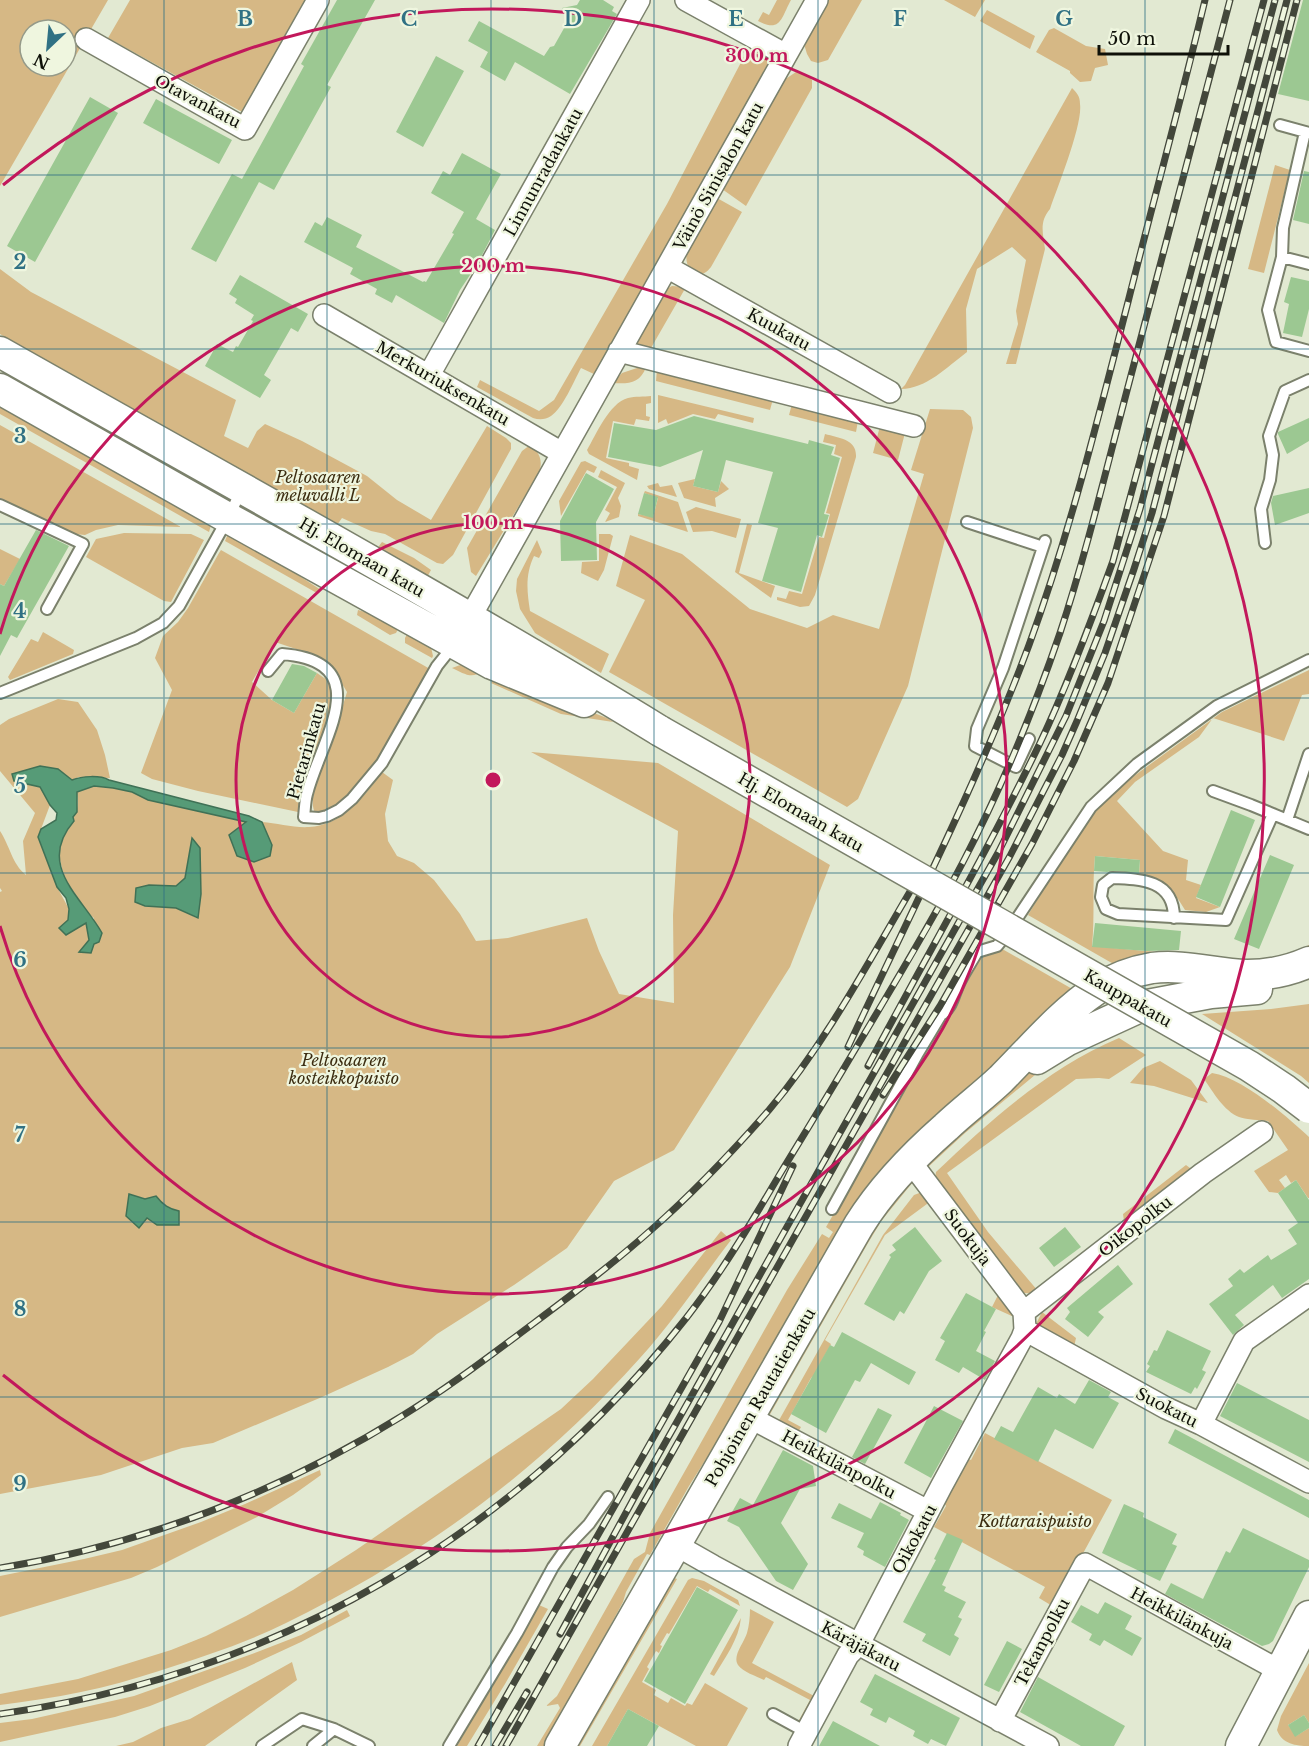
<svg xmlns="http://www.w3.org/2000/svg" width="1309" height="1746" font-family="'Libre Baskerville',serif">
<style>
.green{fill:#d6b885;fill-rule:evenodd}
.water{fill:#569b77;stroke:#407156;stroke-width:1.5}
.building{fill:#9cc892}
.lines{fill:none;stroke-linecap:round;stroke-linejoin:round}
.lane-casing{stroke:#7b816c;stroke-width:14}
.street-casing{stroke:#7b816c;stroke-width:24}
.secondary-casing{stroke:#7b816c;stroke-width:33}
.lane{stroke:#fff;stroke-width:10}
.street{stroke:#fff;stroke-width:21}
.secondary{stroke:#fff;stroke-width:30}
.rail-casing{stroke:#43473b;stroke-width:7}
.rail{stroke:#eff6df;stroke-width:4.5;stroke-dasharray:14;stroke-linecap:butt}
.secondary-bridge-casing{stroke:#7b816c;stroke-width:33;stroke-linecap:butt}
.secondary-bridge{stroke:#fff;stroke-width:30}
.grid{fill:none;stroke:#307184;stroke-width:1.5;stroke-opacity:0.55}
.ring{fill:none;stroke:#c2185b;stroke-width:3}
.labels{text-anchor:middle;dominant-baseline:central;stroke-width:4.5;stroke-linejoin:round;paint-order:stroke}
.street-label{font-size:16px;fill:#0e1008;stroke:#eff6df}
.park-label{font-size:16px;font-style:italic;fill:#3c2d11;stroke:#eff6df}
.grid-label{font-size:20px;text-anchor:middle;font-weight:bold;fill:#307184;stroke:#eff6df;stroke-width:4.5;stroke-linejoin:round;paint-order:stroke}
.centre{fill:#c2185b;stroke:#eff6df;stroke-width:3}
.ring-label{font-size:18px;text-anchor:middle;font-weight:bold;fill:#c2185b;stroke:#eff6df;stroke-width:4.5;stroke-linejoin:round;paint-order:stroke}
</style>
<rect width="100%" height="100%" fill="#e2e9d2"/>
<path class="green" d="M0 0H108L0 186ZM30 30H66V66H30Z
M130 0H305L242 112 108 38Z
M777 0H791C781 18 781 33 758 21L763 12 769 15Z
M829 0H862L828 60 818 63 811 61 807 54 804 44Z
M944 0H985L975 17Z
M987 10 1035 36 1030 49 980 21Z
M1054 28 1086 46 1105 49 1108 65 1095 68 1091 81 1080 82 1070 73V71L1036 52 1049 30Z
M749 47 764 54 767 61V71L596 375 581 368C574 381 563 408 551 416 545 420 539 420 533 418L477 387 480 380 539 411 554 400 667 204Z
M796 72 806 74 812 80V88L746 206 722 189 784 80Z
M1072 88C1077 93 1080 96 1080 104 1083 124 1058 186 1050 209 1039 222 1043 233 1045 249L1016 364H1006L1018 324 1016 311 1026 260 1012 247 977 269 966 309 967 352C947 367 926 389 901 389L905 385Z
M1275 165 1290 170 1264 273 1248 269Z
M717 198 742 212 711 267C698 284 683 269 687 252Z
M0 269 31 292 236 400 224 436 248 448 257 431 265 424 302 441 367 476 397 500 431 520 487 426 506 438 511 443V449L453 555 443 564 437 563 385 534 371 531 342 518 337 525 311 518 0 334Z
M672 286 686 287 651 348 635 344 666 289Z
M643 366 646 367C640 384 628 384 612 383L622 373Z
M657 369 773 399 770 410 656 381Z
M658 395 754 418 753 423 718 414 715 419 693 414 668 424 666 419 658 423Z
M651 396V403L646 404V416L650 417 649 421 636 419 634 425 613 421 606 458 629 463V466L639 469 637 480 589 454 587 450C596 435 609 403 628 398 635 396 644 397 651 396Z
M0 399 212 522 209 532 0 414Z
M792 404 858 421 856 432 789 415Z
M930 409 963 410 971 417 973 428 908 686 858 799 847 807 609 672 645 600 616 586 630 535 682 554 750 609 807 628 833 615 879 629 924 474 911 470Z
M0 425 181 527 118 525 96 530 85 535 75 534 0 498Z
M880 426 905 433 898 460 873 453Z
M825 434C839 438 857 439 856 457L815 595 809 606 800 607 777 600V597L786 599 789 591 802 594 819 537 824 538 830 514 826 513 842 457 834 454 836 445 823 442Z
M530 445C540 453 543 460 539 473L476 576 471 572 467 548 522 451Z
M585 461 597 467 594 473 587 470 561 516 559 501 581 462Z
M601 470 625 483 618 498 621 506 619 517 605 522 610 513 605 510 617 487 598 477Z
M695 479 693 486 718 492 721 481 729 489 715 498 716 507 684 498 678 483Z
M658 483 660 487 672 485 677 497 649 489 647 486Z
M645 491 678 502 688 532 638 516V514L653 517 658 498 644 493Z
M696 507 741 519 736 538 712 531 693 532 686 512Z
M747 524 752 525 739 573 775 586 771 598 735 572Z
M124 533 191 534 204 540 171 602 164 601 86 557 96 539Z
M233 533 321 590 319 592H315L225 541 227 536Z
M599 534H610L613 536 604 570 598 581 581 573 582 562 599 561Z
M537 540 542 552 539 558 534 556C525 575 527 591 530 611L609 654 601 673 535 633 520 609 516 591 517 579Z
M382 542 414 558 431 570 424 583 379 550V546Z
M0 549 20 559 4 586 0 584Z
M221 550 430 669 385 750 371 770 359 785 336 807 316 814C304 798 329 756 334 738 338 723 342 708 347 692L335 672 320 657 275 642 252 682 272 700 294 713 317 673 330 682 333 700 327 727 302 791 298 812 198 791 152 779 141 773 172 690 155 658 163 636 178 622 188 608 219 553Z
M358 610 372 614 399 627 396 633 390 635 357 615Z
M43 632 74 650 73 654 10 680 8 677 31 639 38 642Z
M408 632 430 643 433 656 432 658 405 643V638Z
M463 664 482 671C472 680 463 673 452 668Z
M1309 670V694L1302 695 1284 741 1213 718 1199 737 1135 782 1117 801 1163 851 1188 860 1186 880 1201 885 1196 898 1220 907 1206 912 1185 910C1173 890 1163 877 1139 875L1140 860 1095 856C1092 886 1095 916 1092 946L1178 954 1222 963 1246 965 1276 961 1309 945V954C1260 980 1224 962 1174 960 1158 959 1139 965 1124 970L1028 915 1093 809 1134 776 1222 712Z
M496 676 607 718 613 722 561 714 491 683Z
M58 699 78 702 97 730 105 755 110 778 79 777 72 780 58 769 14 781 40 787 50 805 38 837 57 887 69 909 68 920 86 922 89 940 80 952 90 953 94 918 87 913 74 892 65 881 59 856 61 840 74 821 73 817C79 809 78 802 77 792L94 786 113 788 132 792 148 800 247 822 254 862 270 856 272 845 262 822C277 823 294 828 309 827 341 826 365 796 382 772L393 780 385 814 388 841 397 856 414 863 434 880 460 914 476 941 508 938 587 918 599 951 619 994 674 1003 673 915 678 831 531 752 658 763 830 865 790 967 674 1150 614 1181 567 1248 514 1285 437 1334 413 1354 388 1367 322 1397 213 1443 182 1448 101 1475 0 1494V892L2 891 0 888V831C10 846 12 864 26 875L23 841 35 813 0 771V725L9 719ZM193 839 200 848 197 918 176 908 149 885 176 886 186 878ZM130 1195 161 1202 170 1209 147 1218 139 1227Z
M990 942 1081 994 918 1140 718 1440 689 1486 650 1555 647 1554 626 1592 623 1602 601 1643 598 1659 548 1746H537L560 1708 558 1704 546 1706 557 1696 634 1559 645 1552 650 1533 787 1290 822 1234 829 1238 833 1232 826 1227 884 1128 899 1094 943 1017 948 1015Z
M1309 1004V1083L1301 1076 1202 1014 1271 1009Z
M1119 1038 1146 1055 1109 1079 1099 1078 1076 1079 947 1173 988 1232 1038 1291C1030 1294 1025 1294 1017 1291L935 1179 936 1172C991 1120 1048 1068 1119 1038Z
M1160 1061 1191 1080 1208 1103 1154 1086 1130 1083 1143 1068Z
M1036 1066 1041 1070 965 1133 927 1168V1162L999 1093Z
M1212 1073C1243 1078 1286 1116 1309 1137V1198H1308L1296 1180 1291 1183 1286 1175 1279 1180 1285 1188 1278 1193 1269 1192 1254 1171 1288 1150 1268 1121C1259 1120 1248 1120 1239 1117 1224 1111 1213 1092 1204 1079Z
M1186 1165 1190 1168 1191 1172 1127 1222 1124 1221 1123 1214Z
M909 1180 913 1182 882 1220 868 1243 769 1416 766 1412 861 1239Z
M922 1192 931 1201 885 1235 825 1340 831 1344 821 1362 826 1365 811 1378 788 1420 801 1427 796 1436 778 1422 883 1235 914 1195Z
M721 1231 731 1240C701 1279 673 1322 640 1358 540 1470 421 1557 286 1623 246 1643 202 1657 159 1671 133 1679 107 1687 81 1692 54 1698 27 1701 0 1705V1694L78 1679 171 1650 206 1636 246 1616 293 1590 356 1550 561 1409 593 1379 662 1306Z
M999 1293 1012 1308 1014 1317 992 1307Z
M1042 1312 1076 1338 1074 1347 1038 1328 1036 1324Z
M985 1433 1112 1500 1054 1607 1039 1598 1045 1587 934 1527 946 1506 942 1499 965 1458 971 1460Z
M320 1470 321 1475 293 1495 257 1517 157 1567 131 1578 0 1617V1576L84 1559 122 1550 201 1522 245 1504Z
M670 1576 677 1579 580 1746H572Z
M692 1578 704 1581 738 1600 740 1606 710 1589 708 1592 697 1586 669 1634 667 1633 660 1645 662 1646 659 1653 656 1651 647 1667 649 1669 642 1682 656 1690 654 1695 668 1703 671 1698 685 1706 687 1703 692 1705 705 1683 748 1708 727 1746H696L628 1709 607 1746H592L688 1580Z
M539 1605 548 1609 505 1684 467 1746H457Z
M750 1609 774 1622 752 1663 816 1697 801 1723 798 1722 810 1700 766 1677 764 1680C756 1676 743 1672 738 1665 732 1656 744 1643 747 1633 749 1626 750 1617 750 1609Z
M347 1610 350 1616 301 1642 245 1668 150 1706 115 1717 0 1742V1723L32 1719 134 1696 252 1654 301 1635Z
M741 1618C739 1639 725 1658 714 1676L710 1674Z
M292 1662 297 1680 205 1746H116L133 1742 161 1728 190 1719Z
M1309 1663V1723L1304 1715 1288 1725 1296 1736 1309 1728V1746C1296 1746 1282 1744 1277 1730L1281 1716Z"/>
<path class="water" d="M40 766 58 769 72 780C82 776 100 775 109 780L249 816 262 822 272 845 270 856 254 862 237 856 229 835 246 822 148 800 132 792 113 788 94 786 77 792V812L73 817 74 821C36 865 81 896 102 933L99 942 94 944 91 953 79 952 89 940 86 923 66 935 59 928 68 920 69 909 66 898 57 887 38 837 41 829 56 820 57 813 50 805 40 787 14 781 12 774Z
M192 838 200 848 201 894 198 918 176 908 145 906 135 902 136 888 149 885 176 886 185 878Z
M129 1194 145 1199 156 1196C163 1205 169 1209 179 1211V1225H157L147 1218 139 1228 126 1216Z"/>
<path class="building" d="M337 0H375L327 85 331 87 274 190 259 182 216 262 191 249 232 174 242 179 304 66 301 64Z
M580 0H603L614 7 612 11 617 14 570 94 515 62 505 81 480 67 488 52 468 41 479 21 544 56 550 47 554 46 572 14 562 8 577 5Z
M1303 0H1309V101L1278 94Z
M436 56 464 71 423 147 396 132Z
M90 97 118 113 35 262 7 246Z
M156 99 232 140 219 164 143 123Z
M462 153 501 174 476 219 495 230 481 257 474 263 472 272 460 290 444 323 396 295 392 303 375 294 377 289 350 274 353 268 304 242 315 222 322 226 327 217 362 235 356 247 423 282 424 281 426 282 454 234 452 233 464 212 431 193 443 171 450 175Z
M1304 171 1309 172V224L1293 220Z
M240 275 308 314 298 332 291 328 264 375 271 380 260 398 205 366 217 344 233 352 236 346 238 347 253 321 251 320 254 315 235 303 237 299 229 294Z
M1291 277 1309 281V309L1302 337 1283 333 1289 304 1284 302Z
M694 416 808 444 809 440 834 447 831 455 840 458 824 514 829 515 822 537 817 535 801 592 762 581 778 528 758 523 773 472 726 460 718 492 693 486 703 450 660 467 608 457 614 423 656 430Z
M1309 418V441L1287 454 1278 434V432Z
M586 473 614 489 596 522 597 560 561 561 560 521Z
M1309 488V513L1275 525 1271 503 1273 496Z
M644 493 658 497 653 518 638 514Z
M36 530 69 546 17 638 11 635 0 656V584L4 586Z
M292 664 304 666 317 673 294 713 272 700Z
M1231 810 1255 820 1220 907 1196 897Z
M1270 855 1294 865 1259 949 1234 939Z
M1095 856 1140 860 1139 873 1112 871 1107 872 1094 871Z
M1095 923 1181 931 1179 950 1147 951 1092 947Z
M1296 1180 1309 1200V1279L1282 1298 1273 1285 1235 1315 1244 1325 1233 1335 1209 1304 1233 1286 1228 1279 1240 1269 1244 1273 1268 1255 1271 1260 1297 1244 1288 1230 1298 1223 1278 1193Z
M915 1227 942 1261 929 1271 904 1314 900 1311 894 1321 864 1304 891 1257 889 1255 896 1250 892 1245Z
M1065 1227 1081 1247 1054 1267 1039 1248Z
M1118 1265 1133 1284 1098 1312 1104 1317 1088 1337 1065 1319 1070 1312 1067 1308Z
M966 1293 996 1309 984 1331 986 1332 976 1351 995 1361 985 1380 963 1367 959 1373 935 1360 945 1341 940 1338Z
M1167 1330 1211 1351 1202 1370 1206 1372 1197 1389 1195 1387 1191 1394 1146 1372 1150 1366 1147 1364 1154 1350 1157 1351Z
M842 1332 916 1372 909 1385 871 1363 860 1382 855 1380 826 1433 791 1414 830 1345 834 1347Z
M1089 1380 1111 1392 1108 1397 1119 1403 1093 1449 1055 1429 1038 1462 994 1439 1001 1426 1013 1432 1038 1387 1057 1398 1059 1394 1075 1404Z
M1237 1383 1309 1420V1462L1220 1416Z
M934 1406 963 1421 931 1478 904 1463Z
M878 1408 892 1415 865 1464 852 1457Z
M1175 1429 1309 1500V1518L1168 1443Z
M783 1450 813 1466 816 1486 800 1489 781 1523 808 1564 793 1590 776 1581 739 1527 727 1521 740 1498 753 1505Z
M880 1502 901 1513 900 1515 909 1520 885 1567 863 1555 864 1551 857 1547 864 1533 831 1518 839 1503 871 1519Z
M1124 1504 1144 1513 1143 1517 1177 1534 1172 1544 1177 1546 1160 1581 1102 1553Z
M1243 1528 1309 1560V1567L1273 1641 1269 1644 1262 1646 1165 1594 1171 1583 1203 1599 1226 1551 1230 1553Z
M947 1533 963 1540 942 1585 946 1587 944 1591 966 1602 958 1617 962 1619 954 1635 959 1638 950 1656 922 1641 926 1634 903 1622 936 1560 934 1559Z
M697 1587 738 1610 685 1704 644 1681Z
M1105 1602 1132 1616 1125 1629 1142 1638 1132 1656 1104 1640 1100 1646 1089 1640 1092 1634 1071 1622 1081 1605 1098 1614Z
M1007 1641 1022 1649 999 1692 984 1685Z
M875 1674 960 1718 946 1746 931 1739 928 1744 913 1736 915 1731 889 1717 886 1723 870 1715 873 1709 860 1702Z
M1038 1677 1125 1726 1114 1746H1081L1020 1712Z
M628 1709 659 1726 647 1746H607Z
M1304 1715 1309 1723V1728L1295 1737 1288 1725Z
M833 1721 880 1746H819Z"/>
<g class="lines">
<g class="lane-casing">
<path id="lane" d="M1280 125 1309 133
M1282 257 1283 228 1305 132
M1309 264 1282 257 1268 310 1276 342 1309 351
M0 505 83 544 47 609
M967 522 1043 547 1045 541
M1265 543 1261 509 1270 480 1273 455 1269 436 1285 391 1309 380
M268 671 282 654C380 662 320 741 307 794 305 801 305 809 304 817L319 818 327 816 339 810 352 799 382 763 437 666 453 646
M0 693 136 638 163 623 179 606 228 518 242 489
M1029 739 1016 767 975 746 977 729 1003 668 1043 547
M1213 791 1251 805 1309 829
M1287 820 1309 754
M1174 918C1174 880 1141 879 1112 878L1103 885 1101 897 1106 909 1118 914 1226 920 1273 814
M832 1209 917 1055 941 1015C952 1008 953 997 958 986 963 974 971 963 977 952L997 946 1006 935 1091 807 1137 764 1217 706 1309 660
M773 1714 806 1732
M262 1746 302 1719 334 1729 369 1746
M313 1746 334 1729
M449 1746 517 1633 553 1567 567 1547 589 1524 608 1497"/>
</g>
<g class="street-casing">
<path id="street" d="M686 0 786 55
M86 39 245 129 318 0
M667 267 890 392
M324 315 562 453
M619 351 914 426
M429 375 639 0
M463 630 817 0
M910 1161 1024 1312
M1025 1330 1166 1408 1201 1424 1309 1482
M749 1417 928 1511
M1201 1424 1244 1341 1309 1295
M676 1545 713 1566 1048 1746
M1000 1721 1085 1564 1280 1671
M799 1746 848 1655 859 1644 941 1487 1022 1338 1025 1330 1024 1312 1203 1173 1262 1132"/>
</g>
<g class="secondary-casing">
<path id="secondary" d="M0 352C221 477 444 599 660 731
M0 389 228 518 492 664 584 702
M1037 1059 1068 1040 1142 1006 1211 993 1257 989
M560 1746 859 1225C882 1188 913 1156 946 1127 964 1110 983 1096 1001 1079 1031 1049 1061 1013 1097 989 1113 979 1134 971 1152 968 1184 964 1215 974 1247 975 1268 975 1291 970 1309 962
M1241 1746 1309 1616"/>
</g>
<use href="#lane" class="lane"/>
<use href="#street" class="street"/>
<use href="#secondary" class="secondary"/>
<g class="rail-casing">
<path id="rail" d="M848 1047C910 914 978 782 1029 645 1070 533 1098 418 1128 302 1153 202 1181 101 1205 0
M868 1066C925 958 987 853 1040 743 1068 684 1091 622 1113 561L1264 0
M883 1095 940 1006 1032 844 1074 761 1108 683 1164 516 1297 0
M0 1568C142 1545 280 1492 402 1416 448 1388 491 1355 534 1323 574 1293 614 1263 651 1230 693 1193 732 1152 769 1110 829 1039 873 953 921 873
M560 1634 634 1498 999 851 1066 716 1104 621 1140 509 1275 0
M0 1714C275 1675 516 1535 687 1317 722 1272 751 1223 780 1174 803 1136 827 1097 850 1058 888 994 928 929 963 862 1001 789 1033 712 1060 633 1087 551 1107 466 1129 383 1163 255 1196 128 1230 0
M478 1746 719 1322 793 1166
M495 1746 527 1692
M506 1746 1010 856 1062 755 1077 721 1105 653 1134 569 1152 513 1287 0"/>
</g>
<use href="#rail" class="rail"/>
<g class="secondary-bridge-casing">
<path id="secondary-bridge" d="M660 731 1249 1066 1284 1089 1309 1108"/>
</g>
<use href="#secondary-bridge" class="secondary-bridge"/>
</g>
<path class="grid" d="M164 0V1746M327 0V1746M491 0V1746M654 0V1746M818 0V1746M982 0V1746M1145 0V1746M0 175H1309M0 349H1309M0 524H1309M0 698H1309M0 873H1309M0 1048H1309M0 1222H1309M0 1397H1309M0 1571H1309"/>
<g class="ring">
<circle cx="493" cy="780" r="257"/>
<path d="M0 634A514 514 0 1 1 0 926"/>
<path d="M3 185A771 771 0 1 1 3 1375"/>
</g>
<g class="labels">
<g class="street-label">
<text transform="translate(198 101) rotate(28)">Otavankatu</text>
<text transform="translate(543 172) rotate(-61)">Linnunradankatu</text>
<text transform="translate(718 176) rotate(-61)">Väinö Sinisalon katu</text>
<text transform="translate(779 329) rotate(29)">Kuukatu</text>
<text transform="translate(443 383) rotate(30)">Merkuriuksenkatu</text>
<text transform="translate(362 557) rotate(30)">Hj. Elomaan katu</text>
<text transform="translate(306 751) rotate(-74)">Pietarinkatu</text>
<text transform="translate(801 812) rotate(30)">Hj. Elomaan katu</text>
<text transform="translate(1128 998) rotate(30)">Kauppakatu</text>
<text transform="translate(1135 1226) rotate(-38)">Oikopolku</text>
<text transform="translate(968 1237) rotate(53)">Suokuja</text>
<text transform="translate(760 1397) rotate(-60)">Pohjoinen Rautatienkatu</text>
<text transform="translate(1167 1407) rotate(27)">Suokatu</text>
<text transform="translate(839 1464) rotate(28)">Heikkilänpolku</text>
<text transform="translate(914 1539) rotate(-62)">Oikokatu</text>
<text transform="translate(1182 1618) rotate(28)">Heikkilänkuja</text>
<text transform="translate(1042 1642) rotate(-62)">Tekanpolku</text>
<text transform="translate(861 1646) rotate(28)">Käräjäkatu</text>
</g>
<g class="park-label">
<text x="318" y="477">Peltosaaren<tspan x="318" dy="18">meluvalli L</tspan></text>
<text x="344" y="1060">Peltosaaren<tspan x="344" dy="18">kosteikkopuisto</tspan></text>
<text x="1035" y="1521">Kottaraispuisto</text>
</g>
</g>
<g class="grid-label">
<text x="245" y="26">B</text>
<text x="409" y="26">C</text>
<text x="573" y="26">D</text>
<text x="736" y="26">E</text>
<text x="900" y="26">F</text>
<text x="1064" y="26">G</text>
<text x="20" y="269">2</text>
<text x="20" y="443">3</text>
<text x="20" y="618">4</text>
<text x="20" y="793">5</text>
<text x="20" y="967">6</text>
<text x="20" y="1142">7</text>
<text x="20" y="1316">8</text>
<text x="20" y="1491">9</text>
</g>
<circle cx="493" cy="780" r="9" class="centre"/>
<g class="ring-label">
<text x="757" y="62">300 m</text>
<text x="493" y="272">200 m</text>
<text x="493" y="529">100 m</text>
</g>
<g transform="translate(48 48) rotate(206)"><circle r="28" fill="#eff6df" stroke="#959a89" stroke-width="1.5"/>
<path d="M0-4.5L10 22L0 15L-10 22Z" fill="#307184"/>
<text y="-9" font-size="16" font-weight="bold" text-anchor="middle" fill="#0e1008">N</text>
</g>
<path d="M1099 45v9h129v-9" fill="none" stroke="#0e1008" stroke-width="3"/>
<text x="1108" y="45" font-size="18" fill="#0e1008" stroke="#eff6df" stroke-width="4.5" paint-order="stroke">50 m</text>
</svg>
